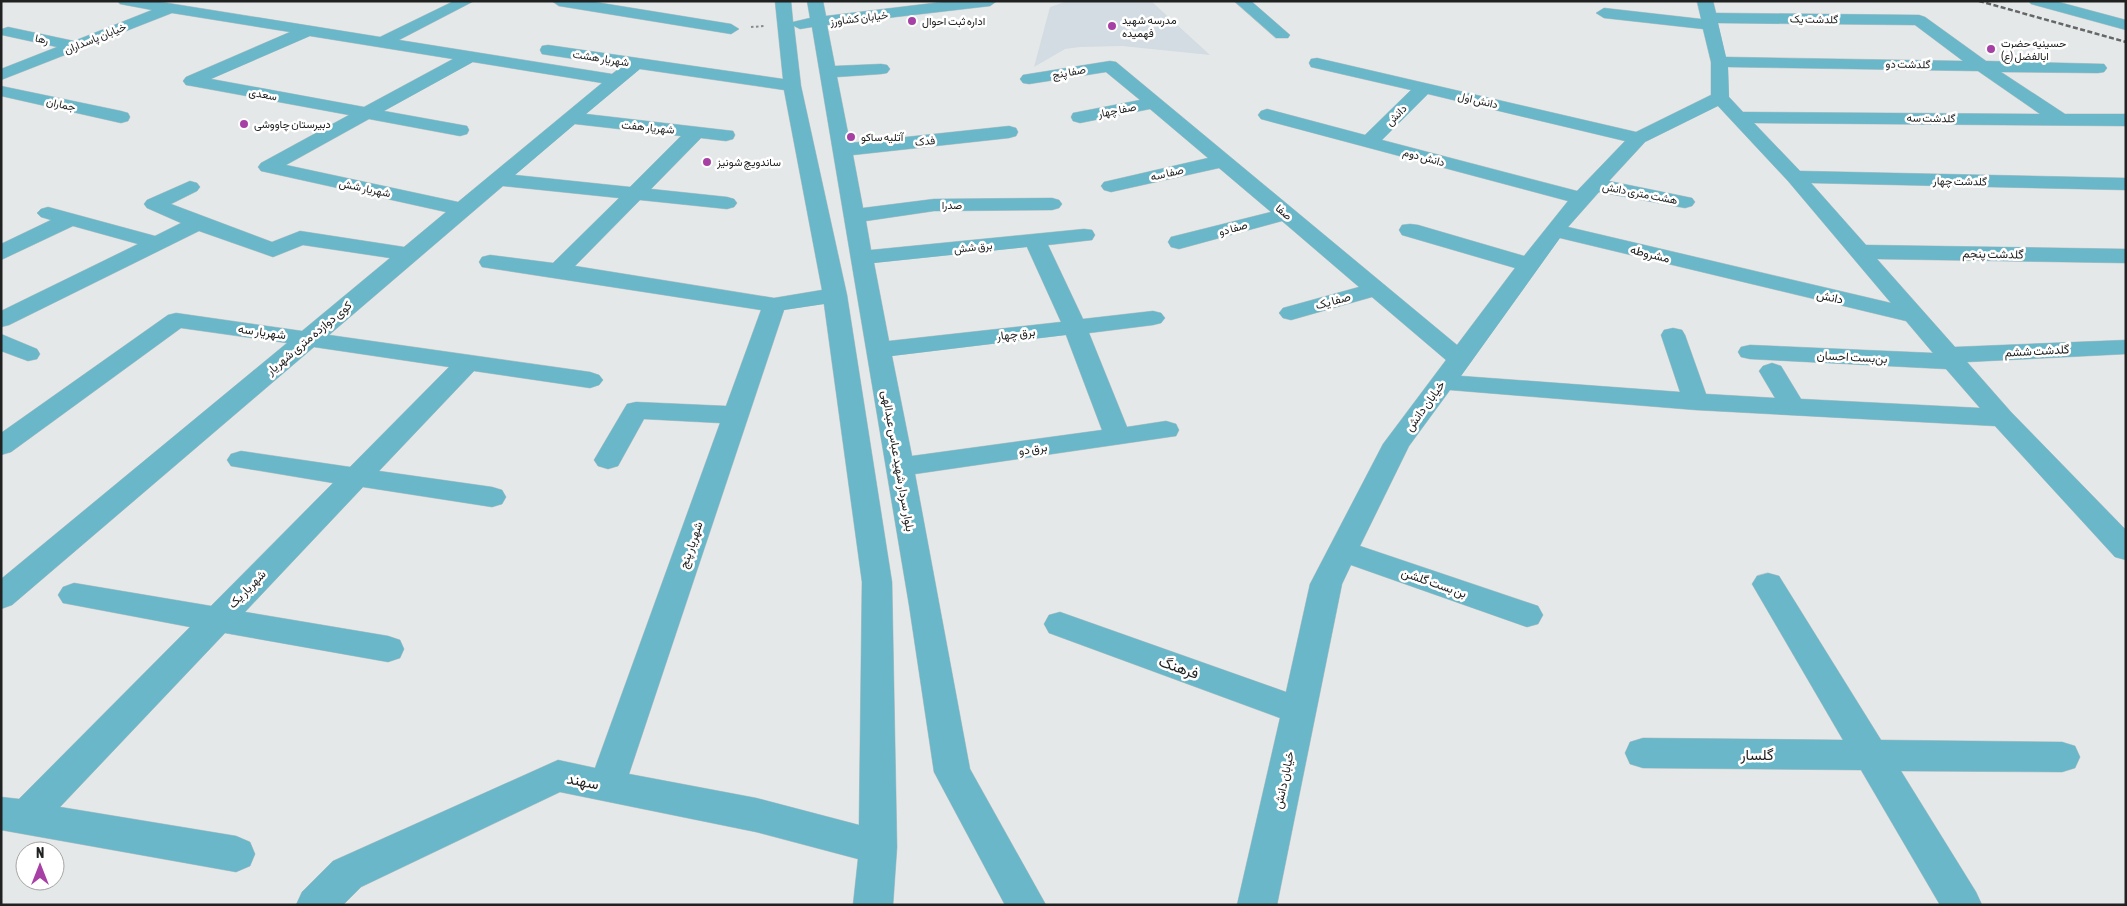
<svg xmlns="http://www.w3.org/2000/svg" width="2127" height="906" font-family="'Asap Condensed',Vazirmatn,sans-serif">
<style>
.built{fill:#d2dce2}
.lines{fill:none;stroke-linecap:round;stroke-linejoin:round}
.minor-casing{stroke:#c2c4c5;stroke-width:1}
.path{stroke:#888a8b;stroke-width:2;stroke-dasharray:2.5 2.5;stroke-linecap:butt}
.minor{fill:#69b7c9;fill-rule:evenodd}
.rail{stroke:#656767;stroke-width:2.5;stroke-dasharray:5 2.5;stroke-linecap:butt}
.poi-dot{fill:#a740a4;stroke:#fff;stroke-width:2}
.labels{text-anchor:middle;dominant-baseline:central;stroke-width:5;stroke-linejoin:round;paint-order:stroke}
.far-street-label{font-size:11px;fill:#202121;stroke:#fff}
.far-poi-label{font-size:11px;fill:#202121;stroke:#fff;text-anchor:start}
.street-label{font-size:12px;fill:#202121;stroke:#fff}
.near-street-label{font-size:15px;fill:#202121;stroke:#fff}
</style>
<rect width="100%" height="100%" fill="#e5e8e9"/>
<path class="built" d="M1068 1H1151L1210 55 1122 46 1080 47 1065 49 1034 67 1050 7Z"/>
<g class="lines">
<g class="minor-casing">
<path id="minor" d="M118 1H155L380 37 454 1H474L399 40 612 74 622 66 548 55 542 54 540 50 542 46 548 45 783 79 775 1H791L793 22 810 18 807 1H823L826 16 950 1H997L990 6 827 25 835 66 881 64 887 65 890 69 887 73 881 74 837 77 850 143 1009 126 1016 128 1018 132 1016 136 1009 138 853 155 863 208 934 199 1052 198 1059 200 1062 204 1059 208 1052 210 934 211 866 221 871 250 1084 229 1092 230 1095 235 1092 240 1048 245 1083 319 1153 311 1161 313 1165 318 1161 323 1153 325 1089 333 1127 427 1166 421 1176 424 1179 430 1176 436 915 474 970 769 1046 905H1005L934 772 909 605 812 27 800 29 794 26 801 86 847 295 892 582 897 847 893 905H853L858 859 756 832 560 792 361 887 343 905H296L302 892 333 861 558 760 595 768 720 423 644 419 618 466 608 469 598 466 594 460 627 404 636 402 726 406 761 310 482 267 479 262 482 257 490 255 553 263 619 198 503 186 329 335 590 372 599 375 603 380 599 385 590 388 474 371 379 471 492 487 502 490 506 497 502 504 492 507 363 487 245 612 388 636 400 640 404 649 400 658 388 662 225 633 60 807 236 836 250 842 255 854 250 866 236 872 1 830V797L19 799 190 627 63 603 58 595 63 587 74 583 211 606 333 483 231 466 227 460 231 454 241 451 350 467 449 367 314 347 12 605 1 609V579L287 343 181 328 11 452 1 455V433L168 315 176 313 302 331 390 258 303 245 273 257 199 231 9 325 1 327V311L138 244 73 226 1 260V244L51 220 41 217 37 213 41 209 48 207 155 236 181 223 147 208 144 204 147 200 190 181 197 183 200 187 197 191 171 204 272 242 300 231 404 247 446 212 261 171 258 167 261 163 349 115 192 86 186 85 183 81 186 77 290 32 172 13 1 80V69L57 47 2 35V29L8 27 74 41 152 10 120 4ZM310 36 453 59 364 107 211 79ZM473 62 602 83 458 202 286 165 369 119 460 136 467 134 469 130 467 126 384 111ZM640 69 784 90 822 290 774 298 575 266 640 200 727 209 734 207 737 203 734 199 727 197 651 189 701 138 726 141 733 139 735 135 733 131 586 114ZM575 124 681 136 630 187 515 175ZM1027 247 1061 322 889 341 874 263ZM824 304 862 582 859 825 756 798 629 774 784 310ZM1066 335 1102 430 912 456 892 356Z
M552 1H589L731 24 739 29 731 34 559 6Z
M1234 1H1251L1290 35 1288 38H1276Z
M1697 1H1713L1716 13 1919 15 1925 17 1986 61 2104 64 2107 68 2104 72 2098 73 2001 72 2065 114H2126V126L1754 123 1800 171 2126 178V190L1811 183 1866 245 2126 249V263L1877 259 1955 347 2126 340V354L1967 362 2011 412 2126 530V560L2115 557 1995 426 1696 410 1450 390 1409 446 1360 546 1538 606 1543 615 1538 624 1527 627 1351 565 1342 584 1277 905H1237L1280 718 1049 633 1044 624 1049 615 1060 612 1286 692 1310 584 1383 444 1446 360 1372 297 1291 320 1283 318 1279 313 1283 308 1359 287 1282 221 1179 249 1171 247 1168 242 1171 237 1271 212 1219 168 1111 192 1104 190 1101 186 1104 182 1208 158 1150 109 1080 123 1073 121 1071 117 1073 113 1140 100 1106 72 1029 84 1023 83 1020 79 1023 75 1029 74 1110 61 1116 62 1457 345 1515 268 1402 235 1399 230 1402 225 1410 224 1418 225 1524 256 1568 201 1261 119 1258 115 1261 111 1267 109 1365 135 1411 90 1311 67 1309 63 1311 59 1317 58 1636 132 1711 95V62L1703 29 1604 18 1596 13 1604 8 1701 19ZM1718 23 1915 25 1963 61 1726 57ZM1728 67 1978 71 2040 114 1743 112 1729 97ZM1428 94 1625 141 1577 191 1382 140ZM1718 106 1788 181 1891 303 1568 227 1599 192 1685 208 1692 206 1695 202 1692 198 1609 181 1645 142ZM1560 238 1906 321 1933 353 1750 345 1741 347 1738 352 1741 357 1750 359 1946 369 1980 408 1801 399 1781 366 1772 363 1763 366 1759 371 1775 398 1706 394 1685 335 1682 330 1673 328 1664 330 1661 335 1680 392 1461 376Z
M2029 1H2055L2126 20V30L2031 4Z
M1 86 121 111 128 113 130 117 128 121 121 123 1 96Z
M1 334 37 349 40 354 37 359 28 361 1 351Z
M1768 573 1779 576 1881 740 2062 742 2075 746 2080 757 2075 768 2062 772 1901 771 1976 892 1982 905H1940L1861 770 1643 768 1630 764 1625 753 1630 742 1643 738 1843 740 1752 584 1757 576Z"/>
</g>
<path class="path" d="M751 27 765 26"/>
<use href="#minor" class="minor"/>
<path class="rail" d="M1979 1 2126 42"/>
</g>
<g class="poi-dot">
<circle cx="912" cy="21" r="5"/>
<circle cx="1112" cy="26" r="5"/>
<circle cx="1991" cy="49" r="5"/>
<circle cx="244" cy="124" r="5"/>
<circle cx="851" cy="137" r="5"/>
<circle cx="707" cy="162" r="5"/>
</g>
<g class="labels">
<g class="far-street-label">
<text transform="translate(859 18) rotate(-7)">خیابان کشاورز</text>
<text transform="translate(1814 19) rotate(1)">گلدشت یک</text>
<text transform="translate(95 38) rotate(-22)">خیابان پاسداران</text>
<text transform="translate(42 39) rotate(12)">رها</text>
<text transform="translate(601 58) rotate(9)">شهریار هشت</text>
<text transform="translate(1908 64) rotate(1)">گلدشت دو</text>
<text transform="translate(1069 72) rotate(-10)">صفا پنج</text>
<text transform="translate(263 94) rotate(10)">سعدی</text>
<text transform="translate(1478 100) rotate(13)">دانش اول</text>
<text transform="translate(61 104) rotate(12)">جماران</text>
<text transform="translate(1117 110) rotate(-11)">صفا چهار</text>
<text transform="translate(1396 115) rotate(-45)">دانش</text>
<text transform="translate(1931 118) rotate(1)">گلدشت سه</text>
<text transform="translate(648 127) rotate(6)">شهریار هفت</text>
<text transform="translate(925 141) rotate(-6)">فدک</text>
<text transform="translate(1424 157) rotate(15)">دانش دوم</text>
<text transform="translate(1167 173) rotate(-13)">صفا سه</text>
<text transform="translate(1960 181) rotate(1)">گلدشت چهار</text>
<text transform="translate(365 188) rotate(12)">شهریار شش</text>
<text transform="translate(1640 193) rotate(11)">هشت متری دانش</text>
<text x="952" y="205">صدرا</text>
<text transform="translate(1284 212) rotate(40)">صفا</text>
<text transform="translate(1233 228) rotate(-15)">صفا دو</text>
<text transform="translate(973 247) rotate(-6)">برق شش</text>
</g>
<g class="far-poi-label">
<text x="1122" y="20">مدرسه شهید<tspan x="1122" dy="13">فهمیده</tspan></text>
<text x="922" y="21">اداره ثبت احوال</text>
<text x="2001" y="43">حسینیه حضرت<tspan x="2001" dy="13">ابالفضل (ع)</tspan></text>
<text x="254" y="124">دبیرستان چاووشی</text>
<text x="861" y="137">آتلیه ساکو</text>
<text x="717" y="162">ساندویچ شونیز</text>
</g>
<g class="street-label">
<text transform="translate(1650 254) rotate(14)">مشروطه</text>
<text transform="translate(1993 254) rotate(1)">گلدشت پنجم</text>
<text transform="translate(1830 297) rotate(13)">دانش</text>
<text transform="translate(1333 301) rotate(-15)">صفا یک</text>
<text transform="translate(262 332) rotate(8)">شهریار سه</text>
<text transform="translate(1016 334) rotate(-7)">برق چهار</text>
<text transform="translate(309 338) rotate(-40)">کوی دوازده متری شهریار</text>
<text transform="translate(2037 351) rotate(-3)">گلدشت ششم</text>
<text transform="translate(1852 357) rotate(3)">بن‌بست احسان</text>
<text transform="translate(1425 406) rotate(-54)">خیابان دانش</text>
<text transform="translate(1033 449) rotate(-8)">برق دو</text>
<text transform="translate(898 461) rotate(80)">بلوار سردار شهید عباس عبدالهی</text>
<text transform="translate(691 545) rotate(-71)">شهریار پنج</text>
<text transform="translate(1434 583) rotate(19)">بن بست گلشن</text>
<text transform="translate(247 589) rotate(-46)">شهریار یک</text>
<text transform="translate(1284 780) rotate(-78)">خیابان دانش</text>
</g>
<g class="near-street-label">
<text transform="translate(1179 667) rotate(20)">فرهنگ</text>
<text x="1757" y="754">گلسار</text>
<text transform="translate(583 781) rotate(11)">سهند</text>
</g>
</g>
<rect width="2127" height="906" fill="none" stroke="#202121" stroke-width="5"/>
<g transform="translate(40 866)"><circle r="24" fill="#ffffff" stroke="#a6a6a6"/>
<path d="M0-4L9 19L0 12L-9 19Z" fill="#a740a4"/>
<text y="-8" font-size="14" font-weight="bold" text-anchor="middle" fill="#202121">N</text>
</g>
</svg>
